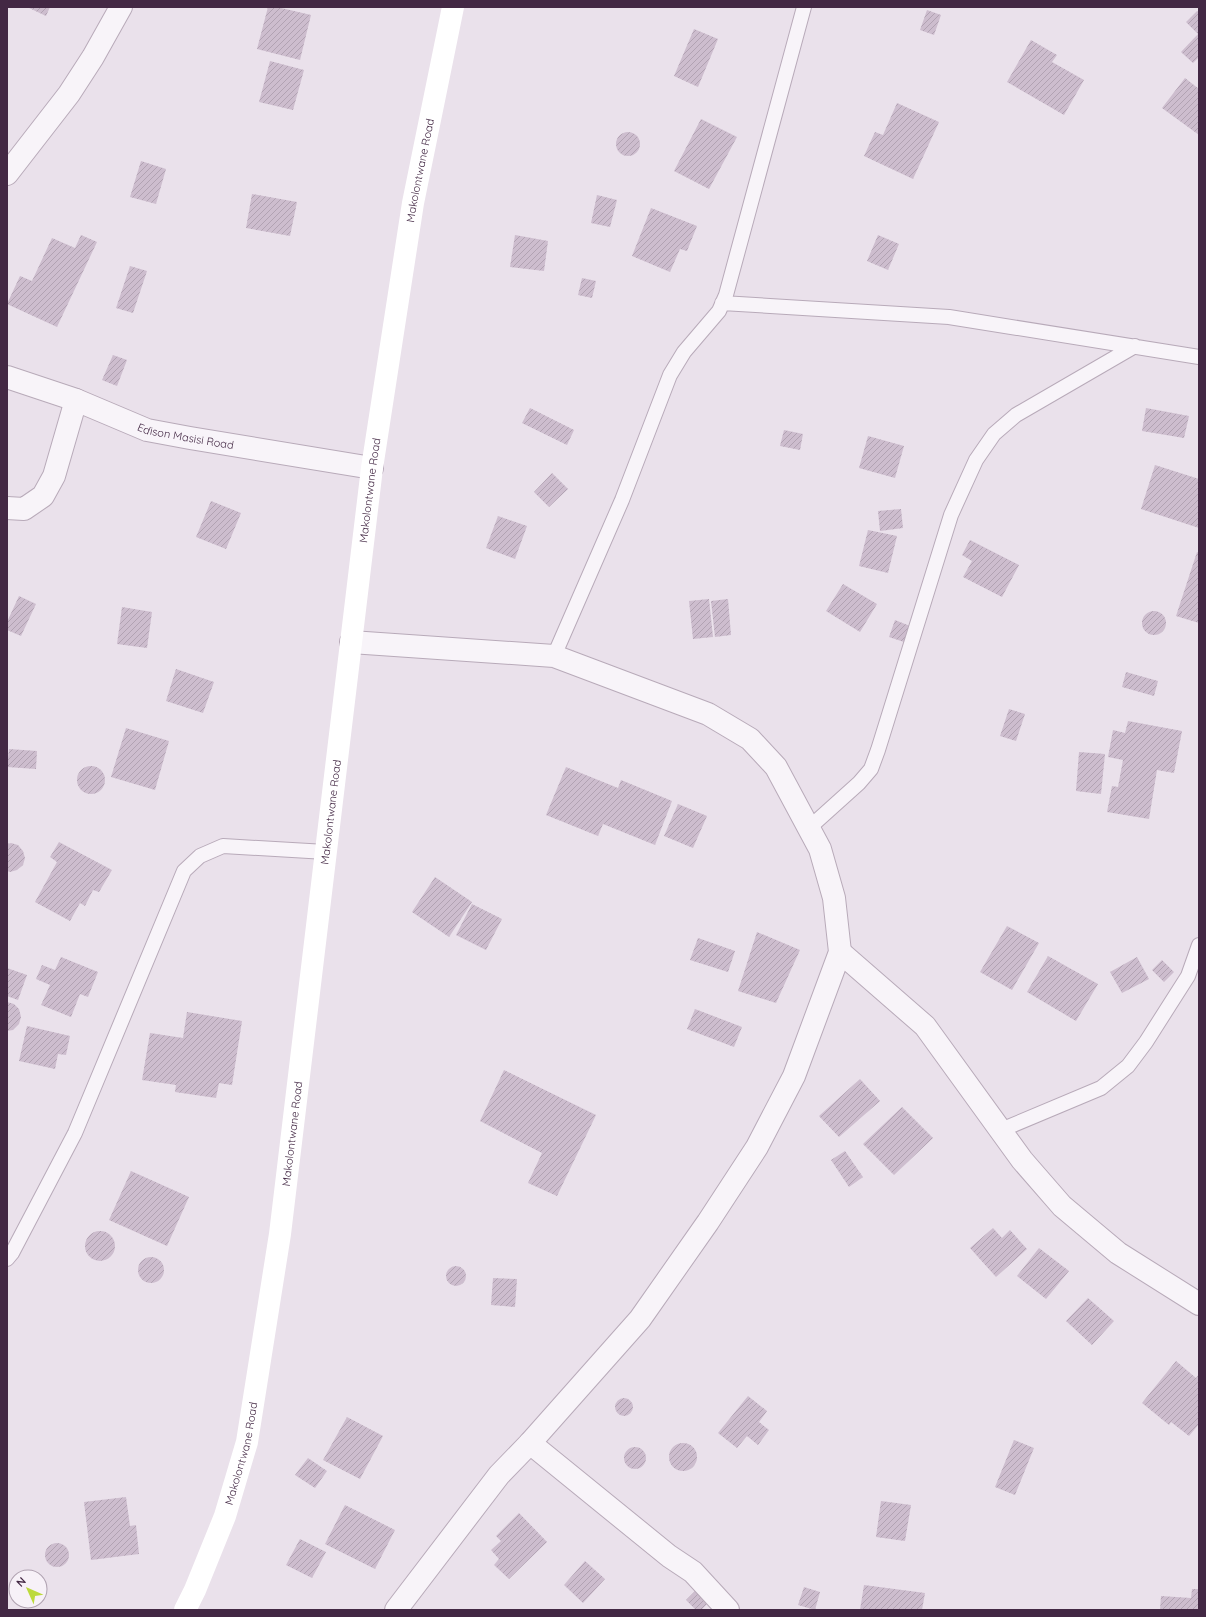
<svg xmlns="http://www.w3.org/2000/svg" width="1206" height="1617" font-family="Quicksand,sans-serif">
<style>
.building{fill:url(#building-hatch)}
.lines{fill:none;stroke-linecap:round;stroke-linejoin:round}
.service-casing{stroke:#b8aab9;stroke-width:16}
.minor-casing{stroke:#b8aab9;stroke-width:24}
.service{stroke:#f8f4f9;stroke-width:14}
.minor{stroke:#f8f4f9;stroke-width:22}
.secondary{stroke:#fff;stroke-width:22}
.labels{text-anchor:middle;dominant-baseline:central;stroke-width:3;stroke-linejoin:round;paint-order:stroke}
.street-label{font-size:11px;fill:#432844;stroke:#f7f1f8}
</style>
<defs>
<pattern id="building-hatch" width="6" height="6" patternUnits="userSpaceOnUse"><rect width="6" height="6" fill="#cdbdce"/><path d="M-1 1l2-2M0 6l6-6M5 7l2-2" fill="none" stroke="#b1a2b2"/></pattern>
</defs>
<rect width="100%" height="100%" fill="#eae1eb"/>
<path class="building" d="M27 7H50L46 16Z
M268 7H277L311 15 300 60 257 49Z
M927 10 941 15 934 35 920 30Z
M1197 11 1199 12V57L1193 63 1181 52 1198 34 1186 22Z
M694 29 718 39 698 87 674 76Z
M1031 40 1057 55 1052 62 1084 80 1064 115 1007 82Z
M270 61 304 70 293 110 259 102Z
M1185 78 1199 89V135L1162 108Z
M897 103 939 122 913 179 864 156 875 132 883 135Z
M701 119 737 137 709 189 674 171Z
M616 144a12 12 0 1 1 24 0a12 12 0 1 1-24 0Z
M141 161 166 169 156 204 130 197Z
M252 194 297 202 290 236 246 228Z
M597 195 617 200 610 227 591 223Z
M651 208 697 226 687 251 680 249 670 272 632 256Z
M81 235 97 242 57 327 7 304 20 276 32 281 52 238 75 248Z
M515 235 548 241 544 271 510 267Z
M878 235 899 244 888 270 867 261Z
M130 266 147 271 133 313 116 308Z
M582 278 596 281 592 298 578 295Z
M113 355 127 360 117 386 102 380Z
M530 408 574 430 567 445 522 423Z
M1146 408 1189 416 1184 438 1142 431Z
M784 430 803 434 800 450 780 446Z
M868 436 904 446 895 478 859 468Z
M1155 465 1199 479V528L1141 509Z
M552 473 568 489 549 507 534 492Z
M211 501 241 513 226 549 196 537Z
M901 509 903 528 880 531 878 511Z
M498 516 527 526 515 559 486 548Z
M868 530 897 536 888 573 859 566Z
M970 540 1019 565 1002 597 963 577 972 561 962 555Z
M1197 552 1199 553V623L1176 616Z
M843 584 877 604 860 632 826 611Z
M19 596 36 604 21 636 7 630V622Z
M709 599 713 637 693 639 689 601Z
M728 599 731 635 715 637 711 601Z
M122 607 152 612 147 648 117 644Z
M1142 623a12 12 0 1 1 24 0a12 12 0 1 1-24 0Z
M895 620 910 626 904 642 889 637Z
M176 669 214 682 203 713 166 701Z
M1126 672 1158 681 1154 696 1122 687Z
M1009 709 1025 714 1016 741 1000 736Z
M1128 721 1182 731 1174 773 1157 770 1149 819 1107 812 1112 786 1118 787 1123 760 1108 757 1113 730 1125 733Z
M126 728 169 741 155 790 111 777Z
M9 749 37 751 36 769 7 767Z
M1079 752 1105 754 1101 794 1076 791Z
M77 780a14 14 0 1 1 28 0a14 14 0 1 1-28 0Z
M566 767 618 788 621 780 672 801 655 845 603 824 598 836 546 815Z
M678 804 707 816 693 848 664 836Z
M59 842 112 870 99 892 93 890 85 906 80 903 70 921 35 902 57 862 50 857Z
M11 843 18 845 23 851 25 858 23 865 17 870 10 872 7 871V844Z
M435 877 472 902 449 937 412 912Z
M472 904 502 919 486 950 456 935Z
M1007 926 1039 943 1012 990 980 972Z
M757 932 800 950 776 1003 738 991Z
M698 938 735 951 728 972 690 960Z
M1048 956 1098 984 1076 1021 1027 992Z
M61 957 98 972 88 997 80 994 71 1017 41 1005 50 985 36 979 42 965 55 970Z
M1137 957 1149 979 1122 993 1110 972Z
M1162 960 1174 972 1164 982 1152 970Z
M7 968 27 975 18 1000 7 996Z
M7 1002 14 1004 19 1009 21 1017 19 1024 13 1030 7 1031Z
M695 1009 742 1027 734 1047 687 1029Z
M187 1012 242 1021 232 1085 219 1083 216 1098 175 1092 176 1085 142 1080 150 1033 183 1038Z
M27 1026 70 1036 66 1055 58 1054 55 1069 19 1061Z
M504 1070 596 1115 557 1196 528 1183 542 1153 480 1121Z
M860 1079 880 1101 839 1137 819 1116Z
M902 1107 933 1138 894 1175 863 1144Z
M845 1151 863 1177 849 1187 831 1160Z
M131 1171 189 1197 167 1246 109 1220Z
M993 1228 1002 1238 1010 1230 1027 1249 996 1277 970 1248Z
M85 1246a15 15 0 1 1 30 0a15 15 0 1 1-30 0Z
M1039 1248 1069 1271 1046 1299 1017 1276Z
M138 1270a13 13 0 1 1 26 0a13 13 0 1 1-26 0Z
M446 1276a10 10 0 1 1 20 0a10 10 0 1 1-20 0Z
M493 1278 517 1279 515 1307 491 1305Z
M1088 1298 1114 1321 1092 1345 1066 1321Z
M1176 1361 1196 1378 1199 1374V1424L1189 1436 1171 1422 1169 1425 1142 1403Z
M748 1396 767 1411 759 1422 769 1430 758 1445 747 1436 737 1448 718 1433Z
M615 1407a9 9 0 1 1 18 0a9 9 0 1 1-18 0Z
M347 1417 383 1436 360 1479 323 1460Z
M1014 1440 1034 1448 1015 1495 995 1487Z
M669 1457a14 14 0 1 1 28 0a14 14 0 1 1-28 0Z
M624 1458a11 11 0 1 1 22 0a11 11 0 1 1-22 0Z
M308 1458 327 1471 315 1488 295 1475Z
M126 1497 130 1526 136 1525 139 1554 91 1560 84 1502Z
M881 1501 911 1505 905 1541 876 1537Z
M345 1505 395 1530 375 1569 325 1544Z
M519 1513 547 1542 509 1579 494 1565 499 1559 491 1550 501 1541 496 1536Z
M300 1539 326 1552 312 1578 286 1565Z
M45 1555a12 12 0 1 1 24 0a12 12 0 1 1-24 0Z
M585 1561 605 1579 583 1603 564 1585Z
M864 1585 925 1593 922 1610H860Z
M804 1587 820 1592 815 1610 798 1605Z
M1192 1589H1199V1610H1160L1161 1596 1191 1598Z
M695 1591 708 1603 701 1610H696L686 1600Z"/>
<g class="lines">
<g class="service-casing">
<path id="service" d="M722 303 949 317 1199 357
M554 656 622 500 670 375 684 352 719 311 726 295 804 7
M809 828 859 783 871 769 878 750 951 515 976 460 994 434 1016 415 1135 346
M1001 1130 1101 1088 1128 1066 1146 1042 1188 976 1199 945
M7 1259 12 1253 75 1133 184 871 200 856 223 846 326 852"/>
</g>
<g class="minor-casing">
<g id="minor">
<path d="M7 174 69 94 93 57 121 7"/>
<path id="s1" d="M7 377 76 400 147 430 190 438 372 468"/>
<path d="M7 508 24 509 43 496 54 476 76 400"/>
<path d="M351 642 554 656 708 714 750 739 776 767 820 849 834 898 840 952 794 1076 757 1147 708 1222 640 1319 530 1443 499 1475 396 1610"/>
<path d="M840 952 925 1026 1022 1160 1062 1206 1118 1253 1199 1304"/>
<path d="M530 1443 669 1556 693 1572 728 1610"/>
</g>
</g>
<use href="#service" class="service"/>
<use href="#minor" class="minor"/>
<path class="secondary" id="s2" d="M185 1610 195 1590 225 1516 247 1442 280 1234 372 468 413 203 453 7"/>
</g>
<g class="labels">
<g class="street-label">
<text stroke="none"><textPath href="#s2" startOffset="1463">Makolontwane Road</textPath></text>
<text stroke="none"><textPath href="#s1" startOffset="189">Edison Masisi Road</textPath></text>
<text stroke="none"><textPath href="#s2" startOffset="1139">Makolontwane Road</textPath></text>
<text stroke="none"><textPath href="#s2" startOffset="815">Makolontwane Road</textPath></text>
<text stroke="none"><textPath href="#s2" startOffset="491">Makolontwane Road</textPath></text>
<text stroke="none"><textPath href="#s2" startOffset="167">Makolontwane Road</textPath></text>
</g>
</g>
<rect width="1206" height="1617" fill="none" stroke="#432844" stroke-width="16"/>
<g transform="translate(28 1589) rotate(315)"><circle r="19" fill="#f7f1f8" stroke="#afa1b0"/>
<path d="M0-3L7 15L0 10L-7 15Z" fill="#bcda3c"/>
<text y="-6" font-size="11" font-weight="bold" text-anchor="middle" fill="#432844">N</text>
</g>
</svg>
